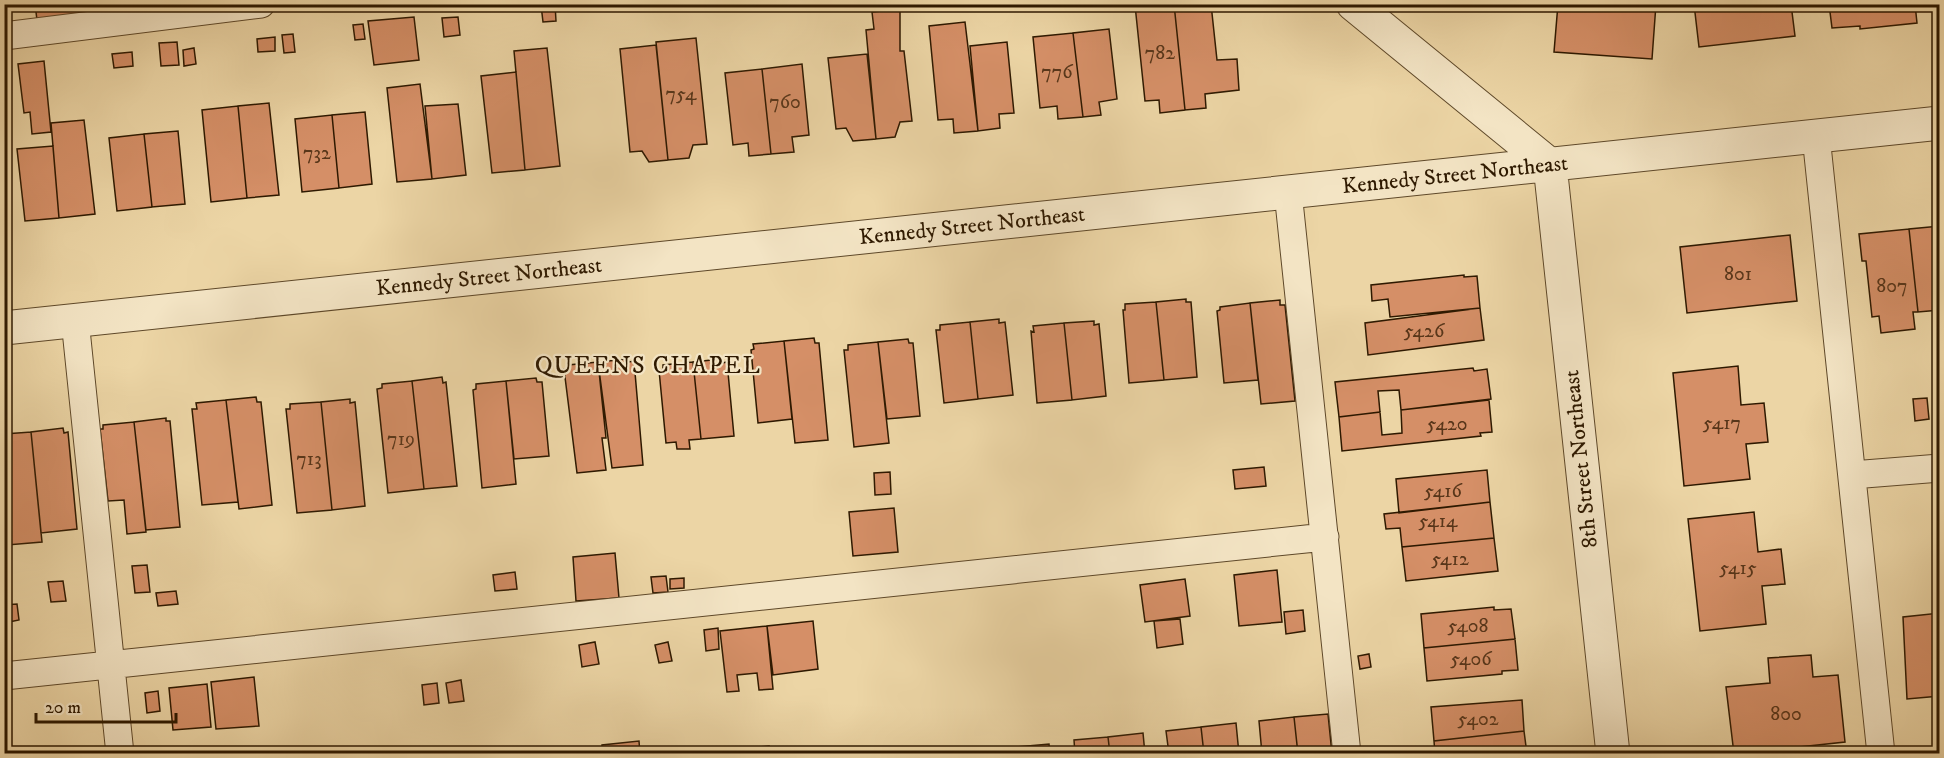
<svg xmlns="http://www.w3.org/2000/svg" width="1944" height="758" font-family="'IM FELL DW Pica',serif">
<style>
.building{fill:#d58f67;stroke:#2e1900;stroke-width:1.5}
.lines{fill:none;stroke-linecap:round;stroke-linejoin:round}
.service-casing{stroke:#5e4829;stroke-width:29}
.minor-casing{stroke:#5e4829;stroke-width:35}
.service{stroke:#f3e4c4;stroke-width:27}
.minor{stroke:#f3e4c4;stroke-width:33}
.labels{text-anchor:middle;dominant-baseline:central;stroke-width:4.5;stroke-linejoin:round;paint-order:stroke}
.number-label{font-size:20px;fill:#58361a}
.street-label{font-size:22px;fill:#2e1900;stroke:#f3e4c4}
.neighbourhood-label{font-size:24px;letter-spacing:1.5px;fill:#2e1900;stroke:#f3e4c4}
</style>
<rect width="100%" height="100%" fill="#ecd5a5"/>
<filter id="stains"><feTurbulence type="fractalNoise" baseFrequency=".00333" numOctaves="4"/><feColorMatrix values="0 0 0 0 .2 0 0 0 0 .09 0 0 0 0 .02 0 0 0 .5 -.17"/></filter>
<radialGradient id="worn" r=".72"><stop offset=".6" stop-color="#630" stop-opacity="0"/><stop offset="1" stop-color="#630" stop-opacity=".3"/></radialGradient>
<path class="building" d="M35 4H78L79 15 37 20Z
M82 4H125L126 12 83 16Z
M555 4 556 21 543 22 541 5Z
M1174 4H1211L1217 60 1237 59 1239 90 1205 94 1206 108 1185 110Z
M1174 4 1185 110 1160 113 1159 100 1145 101 1135 5Z
M1558 4H1656L1652 59 1554 52Z
M1694 4H1791L1795 36 1699 47Z
M1829 4H1915L1917 23 1860 29V26L1832 28Z
M900 9V51H904L912 121 900 122 895 137 876 139 866 30 874 29 872 12Z
M414 17 419 60 374 65 368 21Z
M458 17 460 35 444 37 442 18Z
M965 22 978 131 954 133 953 119 938 120 929 26Z
M363 24 365 39 355 40 353 25Z
M1109 29 1117 99 1099 102 1101 115 1083 117 1073 33Z
M1073 33 1083 117 1058 119 1057 106 1040 108 1033 37Z
M293 34 295 52 284 53 282 35Z
M275 37V51L258 52 257 39Z
M696 38 707 144 693 145 689 158 668 160 656 42Z
M177 42 179 65 161 66 159 43Z
M1007 42 1014 113 999 114 1000 128 978 131 970 46Z
M656 45 668 160 649 162 642 151 630 152 620 49Z
M194 48 196 64 184 66 183 50Z
M547 48 560 166 525 170 514 51Z
M132 52 133 66 114 68 112 54Z
M867 54 876 139 853 141 846 128 836 129 828 58Z
M44 61 51 132 32 134 30 112 24 113 18 64Z
M802 64 809 135 792 137 794 152 771 154 762 69Z
M762 69 771 154 749 156 748 143 733 145 725 73Z
M516 72 525 170 492 173 481 76Z
M420 84 432 179 397 182 387 88Z
M269 103 279 195 247 198 238 106Z
M458 104 466 175 432 179 425 106Z
M238 106 247 198 211 202 202 110Z
M365 112 372 184 339 188 332 115Z
M332 115 339 188 302 192 295 119Z
M84 120 95 214 59 218 51 123Z
M178 131 185 204 152 207 144 134Z
M144 134 152 207 117 211 109 138Z
M53 146 59 218 25 221 17 149Z
M1940 226V310L1918 312 1909 229Z
M1909 229 1918 312H1913L1915 329 1881 333 1879 316 1872 317 1866 261H1862L1859 234Z
M1790 235 1797 301 1687 313 1680 247Z
M1464 275V277L1477 276 1480 308 1390 317 1388 299 1372 301 1371 285Z
M1186 299V302H1191L1197 377 1164 380 1156 302Z
M1280 300V305H1285L1295 401 1261 404 1250 303Z
M1156 302 1164 380 1129 383 1123 310H1125V304Z
M1250 303 1258 380 1224 383 1217 311 1220 310V307Z
M1480 308 1484 340 1368 355 1365 323Z
M999 319V323L1005 322 1013 395 978 399 970 322Z
M1094 321V325L1099 324 1106 396 1072 400 1064 323Z
M970 322 978 399 944 403 936 330H940V325Z
M1064 323 1072 400 1037 403 1031 331 1034 332 1033 326Z
M814 338 815 343H819L828 440 795 443 784 341Z
M908 339 909 343H913L920 416 887 419 878 342Z
M784 341 792 419 758 423 751 350 754 349 753 344Z
M878 342 889 443 854 447 844 350H848V345Z
M628 359 629 362 634 361 643 465 612 468 598 362Z
M721 359 722 363 727 362 734 436 701 439 693 362Z
M598 362 606 438H602L606 470 577 473 564 369 568 368V365Z
M693 362 701 439 689 440 690 449H677L676 442 666 443 659 370H663V365Z
M1738 366 1741 405 1764 403 1768 442 1746 444 1750 479 1684 486 1673 373Z
M1473 368 1474 371 1487 369 1491 399 1401 410 1399 390 1378 391 1380 412 1339 417 1335 382Z
M442 377 443 383 446 382 457 486 424 489 412 381Z
M536 378 537 382H542L549 456 514 459 506 381Z
M412 381 424 489 388 493 377 389 382 388V384Z
M506 381 516 484 482 488 473 390 476 389V384Z
M256 397 257 402H261L272 505 239 509 226 400Z
M1927 398 1929 419 1915 421 1913 399Z
M350 399V403L355 402 365 506 332 510 321 402Z
M226 400 238 502 202 505 192 409H197L196 403Z
M1489 400 1492 432 1480 433 1481 436 1342 451 1339 417 1380 412 1382 435 1402 433 1401 410Z
M321 402 332 510 297 513 286 409H290V404Z
M1940 409V428H1936L1935 410Z
M166 418V421H170L180 527 146 530 134 422Z
M134 422 146 532 127 534 124 500 108 501 100 429H103V425Z
M63 428 64 433 68 432 77 529 41 533 31 432Z
M31 432 42 542 7 545 4 434Z
M1264 467 1266 486 1235 489 1233 470Z
M1487 470 1490 502 1399 513 1396 479Z
M890 472 891 494 875 495 874 473Z
M1490 502 1494 538 1402 547 1400 528 1386 529 1384 514Z
M894 508 898 552 853 556 849 512Z
M1754 512 1758 552 1781 549 1785 584 1762 586 1766 624 1700 631 1688 519Z
M1494 538 1498 571 1406 581 1402 547Z
M615 553 619 598 576 601 573 557Z
M147 565 150 592 135 593 132 566Z
M1277 570 1282 622 1239 626 1234 575Z
M515 572 517 589 495 591 493 575Z
M666 576 668 592 653 593 651 577Z
M684 578V588L670 589V579Z
M1185 579 1190 616 1145 622 1140 585Z
M63 581 66 601 51 602 48 582Z
M176 591 178 604 158 606 156 593Z
M17 604 19 620 4 623V605Z
M1494 607V610L1511 609 1515 639 1424 648 1421 614Z
M1303 610 1305 631 1286 634 1284 612Z
M1940 613V696L1907 699 1903 617Z
M1180 619 1183 644 1157 648 1154 621Z
M813 621 818 669 773 675 767 626Z
M767 626 773 689 759 690 757 673 737 675 739 691 727 692 720 631Z
M718 628 719 649 706 651 704 630Z
M1515 639 1518 670 1502 671V674L1427 681 1424 648Z
M595 642 599 664 582 667 579 645Z
M668 642 672 661 659 663 655 645Z
M1369 654 1371 667 1360 669 1358 656Z
M1811 655 1813 677 1838 675 1845 742 1734 754 1726 687 1770 683 1768 658Z
M254 677 259 726 216 729 211 682Z
M461 680 464 701 449 703 446 683Z
M437 683 439 703 424 705 422 685Z
M207 684 211 727 173 730 169 688Z
M158 691 160 711 147 713 145 693Z
M1522 700 1524 731 1434 741 1431 707Z
M1328 714 1332 754H1298L1294 717Z
M1294 717 1298 754H1262L1259 721Z
M1236 723 1239 754H1204L1201 727Z
M1201 727 1204 754H1169L1166 731Z
M1524 731 1527 754H1435L1434 741Z
M1143 733 1145 754H1110L1108 737Z
M1108 737 1110 754H1075L1074 740Z
M639 741 640 754H602V745Z
M1049 744 1050 754H1017L1016 747Z
M769 746V754H742L741 749Z
M1016 747 1017 754H981V751Z
M1382 747 1383 754H1367L1366 748Z"/>
<g class="lines">
<g class="service-casing">
<path id="service" d="M4 36 261 4
M1816 136 1881 754
M1288 192 1347 754
M75 320 120 754
M1852 475 1940 468
M4 676 1325 537"/>
</g>
<g class="minor-casing">
<path id="minor" d="M1353 4 1550 165
M1550 165 1613 754
M4 328 1940 123"/>
</g>
<use href="#service" class="service"/>
<use href="#minor" class="minor"/>
</g>
<g class="labels">
<g class="number-label">
<text x="1160" y="53">782</text>
<text x="1057" y="72">776</text>
<text x="681" y="94">754</text>
<text x="785" y="102">760</text>
<text x="317" y="153">732</text>
<text x="1738" y="274">801</text>
<text x="1892" y="286">807</text>
<text x="1424" y="331">5426</text>
<text x="1722" y="423">5417</text>
<text x="1447" y="424">5420</text>
<text x="401" y="439">719</text>
<text x="309" y="459">713</text>
<text x="1443" y="491">5416</text>
<text x="1438" y="521">5414</text>
<text x="1450" y="559">5412</text>
<text x="1738" y="568">5415</text>
<text x="1468" y="626">5408</text>
<text x="1471" y="659">5406</text>
<text x="1786" y="714">800</text>
<text x="1478" y="719">5402</text>
</g>
<g class="street-label">
<text transform="translate(1455 175) rotate(-6)">Kennedy Street Northeast</text>
<text transform="translate(972 226) rotate(-6)">Kennedy Street Northeast</text>
<text transform="translate(489 277) rotate(-6)">Kennedy Street Northeast</text>
<text transform="translate(1581 459) rotate(-96)">8th Street Northeast</text>
</g>
<g class="neighbourhood-label">
<text x="648" y="366">QUEENS CHAPEL</text>
</g>
</g>
<rect width="1944" height="758" fill="none" stroke="#ecd5a5" stroke-width="24"/>
<rect x="6" y="6" width="1932" height="746" fill="none" stroke="#2e1900" stroke-width="3"/>
<rect x="12" y="12" width="1920" height="734" fill="none" stroke="#2e1900" stroke-width="1.5"/>
<path d="M36 713v9h140v-9" fill="none" stroke="#2e1900" stroke-width="3"/>
<text x="45" y="713" font-size="18" fill="#2e1900" stroke="#f3e4c4" stroke-width="4.5" paint-order="stroke">20 m</text>
<rect width="100%" height="100%" filter="url(#stains)"/>
<rect width="100%" height="100%" fill="url(#worn)"/>
</svg>
